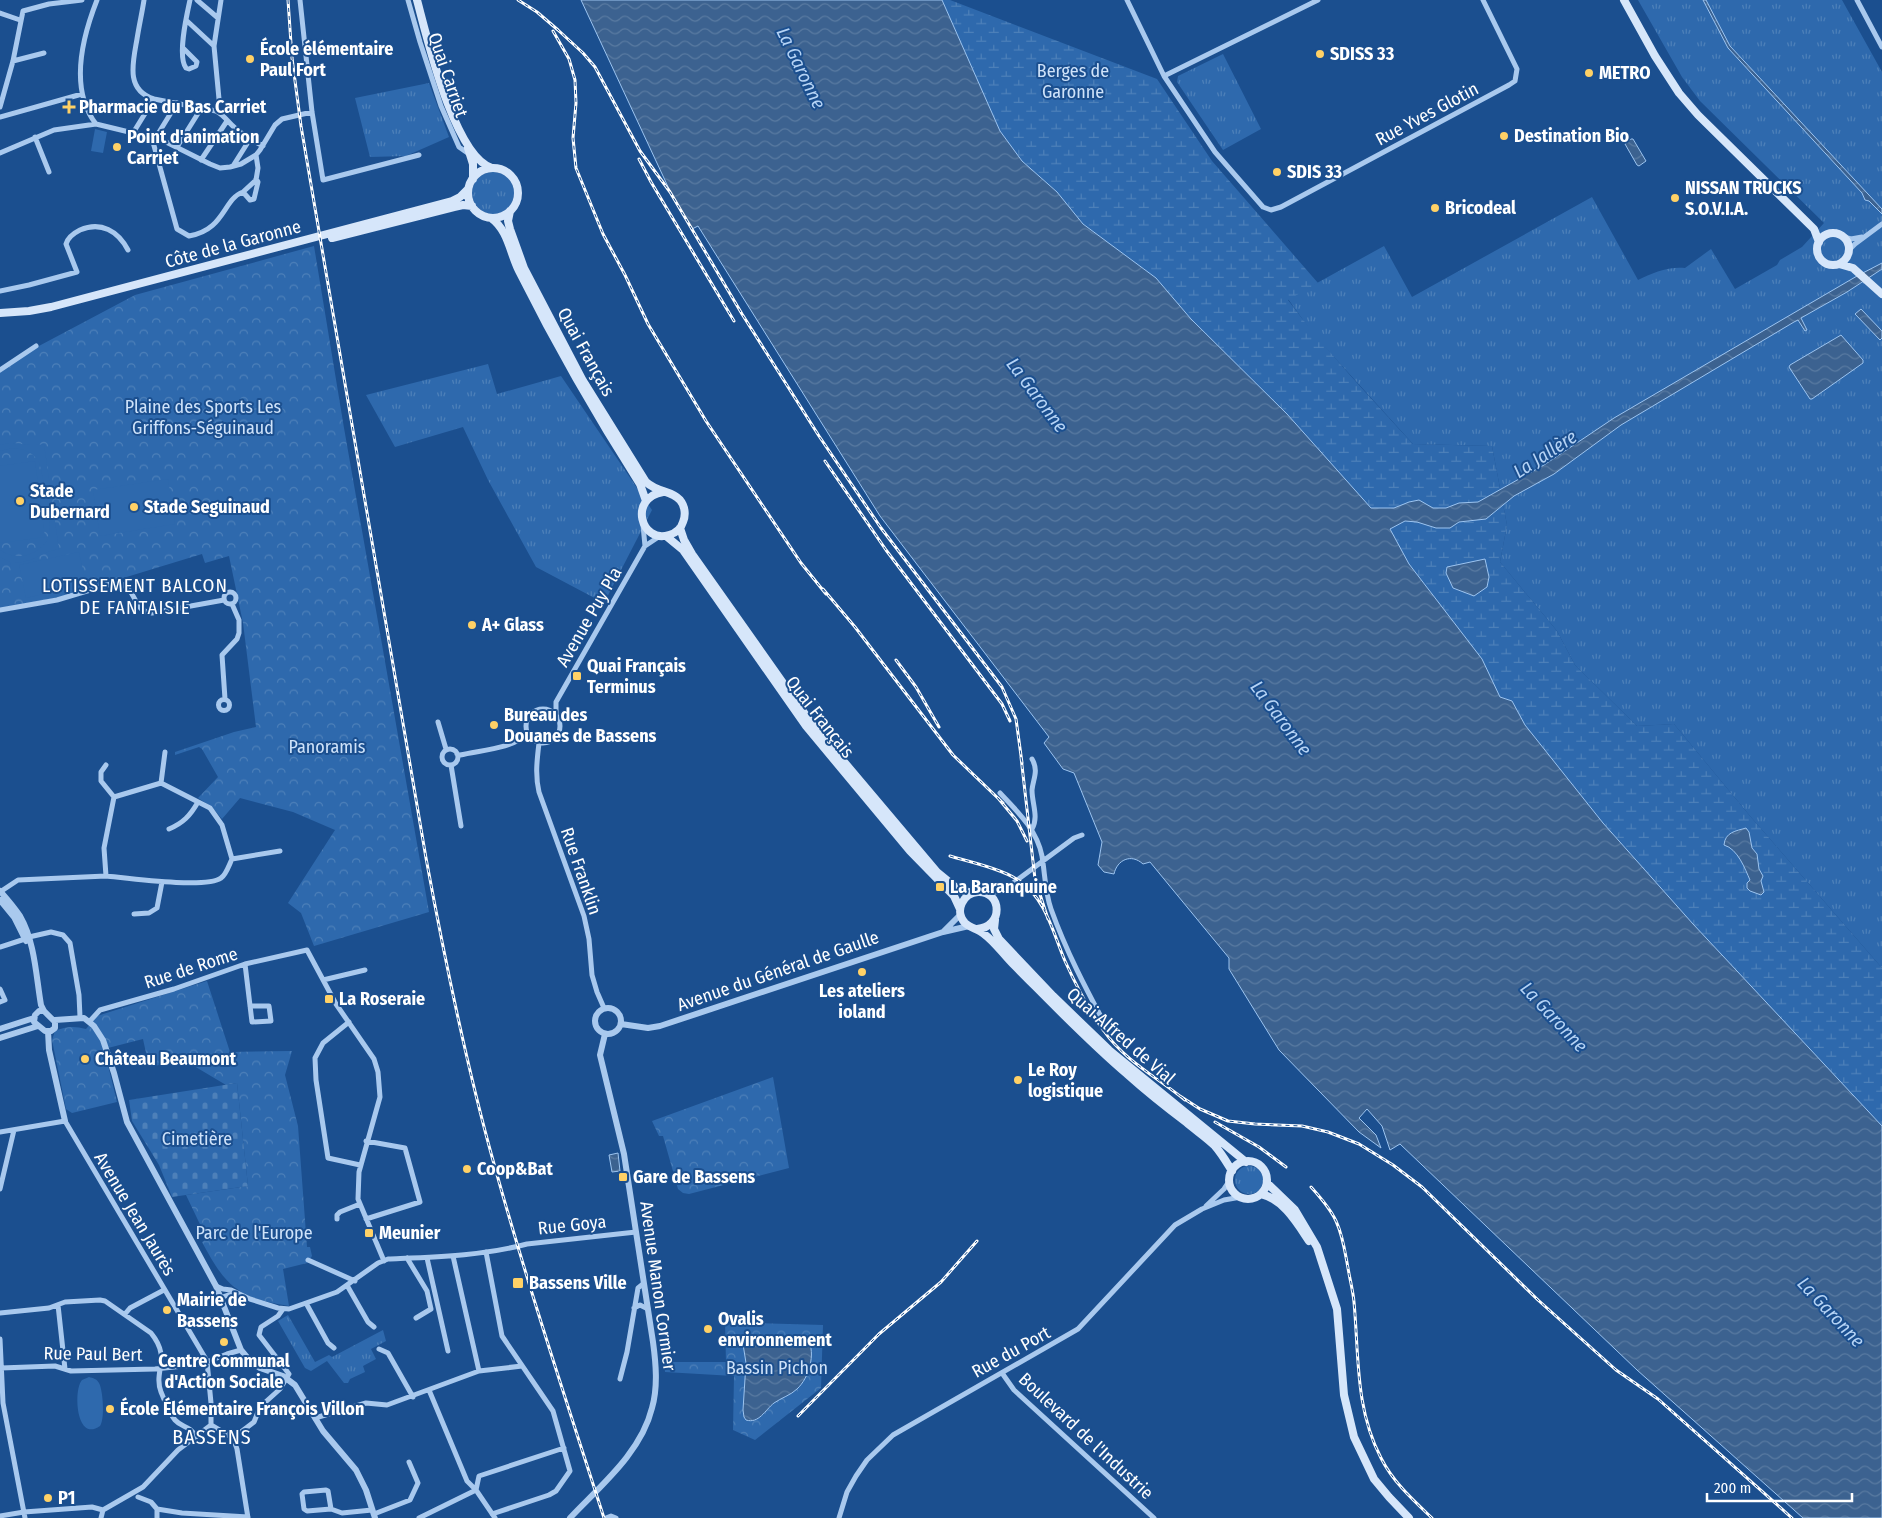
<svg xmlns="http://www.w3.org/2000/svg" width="1882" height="1518" font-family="'Fira Sans Condensed',sans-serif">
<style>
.grass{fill:url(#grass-tufts)}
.forest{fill:url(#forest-crowns)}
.wetland{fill:url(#wetland-marsh)}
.cemetery{fill:url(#cemetery-stones)}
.garden{fill:#2e69ad}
.water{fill:url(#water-waves);stroke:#9cc4f0}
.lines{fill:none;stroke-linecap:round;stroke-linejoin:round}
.minor{stroke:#a9c9ee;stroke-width:5}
.tertiary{stroke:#a9c9ee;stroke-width:6}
.secondary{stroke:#d6e6fa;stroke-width:8}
.rail-casing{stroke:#fff;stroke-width:3}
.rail{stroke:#1b4f8f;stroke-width:1;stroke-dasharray:4;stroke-linecap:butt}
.poi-dot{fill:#ffd166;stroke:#1b4f8f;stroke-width:2}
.labels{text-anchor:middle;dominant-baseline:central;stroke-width:4;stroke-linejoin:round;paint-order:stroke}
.poi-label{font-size:18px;font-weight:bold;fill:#fff;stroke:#1b4f8f;text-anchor:start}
.park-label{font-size:18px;fill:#cfe3fa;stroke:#1b4f8f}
.street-label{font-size:18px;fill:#fff;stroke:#1b4f8f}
.water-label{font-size:19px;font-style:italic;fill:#b5d3f5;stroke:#1b4f8f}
.neighbourhood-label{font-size:19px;letter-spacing:1px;fill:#fff;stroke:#1b4f8f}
.quarter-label{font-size:20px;letter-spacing:1px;fill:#fff;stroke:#1b4f8f}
</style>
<defs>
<pattern id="grass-tufts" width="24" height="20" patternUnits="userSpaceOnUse" patternTransform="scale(1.25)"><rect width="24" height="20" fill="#2e69ad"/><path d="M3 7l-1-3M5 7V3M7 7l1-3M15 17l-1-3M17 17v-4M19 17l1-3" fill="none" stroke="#4d80b9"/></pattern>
<pattern id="forest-crowns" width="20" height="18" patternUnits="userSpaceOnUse" patternTransform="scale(1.25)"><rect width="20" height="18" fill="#2e69ad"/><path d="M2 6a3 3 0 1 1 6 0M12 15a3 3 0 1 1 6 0" fill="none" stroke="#4d80b9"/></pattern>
<pattern id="wetland-marsh" width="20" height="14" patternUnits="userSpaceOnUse" patternTransform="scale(1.25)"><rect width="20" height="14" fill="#2e69ad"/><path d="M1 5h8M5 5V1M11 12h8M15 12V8" fill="none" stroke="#4d80b9"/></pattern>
<pattern id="cemetery-stones" width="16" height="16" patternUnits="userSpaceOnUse" patternTransform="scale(1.25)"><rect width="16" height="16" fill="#2e69ad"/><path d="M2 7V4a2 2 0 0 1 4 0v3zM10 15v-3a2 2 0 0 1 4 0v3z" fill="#4d80b9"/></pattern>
<pattern id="water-waves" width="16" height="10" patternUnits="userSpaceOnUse" patternTransform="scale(1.25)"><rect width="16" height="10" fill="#3c6290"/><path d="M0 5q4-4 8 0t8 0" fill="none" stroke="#597aa1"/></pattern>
</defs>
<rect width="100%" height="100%" fill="#1b4f8f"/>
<path class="grass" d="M1638 0H1842L1882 72V968L1750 816 1674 724 1637 726 1575 665 1557 631 1500 562 1507 525 1492 446 1413 444 1314 335 1288 299 1384 246 1412 297 1592 197 1638 280C1652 273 1669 266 1685 268L1711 249 1735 289 1777 265 1780 260 1802 247 1824 223 1700 101 1682 77Z
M1223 54 1261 129 1223 150 1177 82 1178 76Z
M429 83 449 137 406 156 370 157 355 98Z
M472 193a21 21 0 1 1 42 0a21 21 0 1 1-42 0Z
M488 364 497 394 561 376 652 510 604 603 536 567 488 480 463 427 395 447 366 395Z
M1235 1180a14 14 0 1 1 28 0a14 14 0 1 1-28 0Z
M288 1315 315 1362 329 1355 332 1357 383 1330 386 1341 371 1349 376 1359 363 1366 365 1372 350 1379 348 1383H344L327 1361 311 1371 305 1368 278 1321Z"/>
<path class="forest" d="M314 246 344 428 429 912 314 946 301 913 288 903 335 830 293 812 240 798 222 819 212 807 198 798 218 777 202 749 199 747 175 755V752L234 732 256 727 243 623 229 556 205 563 202 554 61 597 0 609V372L37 347 135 295Z
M207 981 230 1052 292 1051 285 1075 298 1126 307 1247H310L312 1256 307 1263 283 1269 289 1306C238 1298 226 1287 202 1242L207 1239 186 1195 248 1186 237 1083 226 1085 184 1060 149 1067 143 1039 104 1049 117 1102 72 1113 66 1109 52 1040 55 1031C66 1026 75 1026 86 1029L97 1016Z
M773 1077 789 1168 689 1194 683 1193 678 1189 663 1136H659L652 1121Z
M725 1322 823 1325 821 1388 755 1440 733 1430 734 1376 665 1372 664 1362H726Z"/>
<path class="wetland" d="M942 0H950L1157 79 1212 161 1318 283 1288 300C1326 351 1370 397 1413 444L1492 446 1507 525 1500 562 1557 631 1575 665 1637 726 1674 724 1750 816 1882 968V1126L1693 924 1603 823 1525 725 1512 701 1500 698 1482 659 1409 564 1389 529 1355 491 1287 414 1191 319 1156 278 1083 224 1057 192 1022 161 1000 131Z"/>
<path class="cemetery" d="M237 1083 248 1186 172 1197 159 1165 132 1121 129 1100Z"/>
<path class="garden" d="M95 129 107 132 103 153 91 151Z
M9 443C23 443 29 447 44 444L59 549C42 552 34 562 15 563V569H11L10 562 0 557V550C9 556 19 558 30 554 38 551 46 545 49 536 52 524 43 476 39 462 30 448 15 446 0 451V445Z
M35 461 45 537 0 543V466Z
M168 479 175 524 100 536 93 490Z
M79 552 86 584 26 598 19 565Z
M89 1377C93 1378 97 1379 99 1383 103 1390 105 1419 100 1426 76 1443 73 1390 82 1380Z"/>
<path class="water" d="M581 0H942L1000 131 1022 161 1057 192 1083 224 1156 278 1191 319 1287 414 1371 508H1394L1409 502 1419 500 1433 508H1446L1459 503 1478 502 1544 465 1614 418 1857 276 1882 263V269L1847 292 1801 318 1807 330 1805 331 1798 320 1794 322 1621 425 1554 474 1514 496 1486 519 1459 522 1450 528H1436L1417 522 1405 521 1390 529 1409 564 1482 659 1500 697 1512 701 1525 725 1603 823 1693 924 1882 1126V1518H1803L1637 1370 1400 1144 1390 1150 1382 1126 1367 1109 1359 1118 1376 1135 1381 1148 1359 1132 1279 1050 1229 969V958L1150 862 1143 864C1131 853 1117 860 1114 874L1104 872 1098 865 1102 842 1074 773 1063 769 1044 743 1049 737 880 516 698 226 692 229 670 191Z
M1703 0H1706L1730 46 1882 209V214L1869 201 1865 200 1862 193 1728 48Z
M1631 139H1633L1646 161 1639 166 1637 165 1625 144Z
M1861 309 1882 331V338L1880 340 1855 314Z
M1841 335 1863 360V363L1812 399H1810L1789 367 1790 365Z
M1485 559 1489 577 1487 587 1474 596 1453 588 1446 573 1447 567Z
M1746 828 1749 832 1752 848 1757 854 1759 869 1763 876 1761 881 1764 892 1761 895 1750 891 1747 888V883L1750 880C1745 869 1738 849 1724 845 1725 832 1736 831 1746 828Z
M618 1153 620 1171 612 1172 609 1155Z
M800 1337 808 1339C816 1354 809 1378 797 1389 791 1395 781 1398 774 1403 765 1410 759 1424 746 1420L744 1417 743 1410 746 1363 743 1344 746 1342H770Z"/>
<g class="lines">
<path class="minor" d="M144 0C142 13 139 26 137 39 133 62 125 90 154 99L216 111C224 115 228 122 235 128 243 135 253 141 263 146
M197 0 218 18
M300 0 312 112 323 180 419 155
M408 0 420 42 441 106 459 147 469 154
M1127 0 1164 76 1215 152 1263 207 1271 210 1281 207 1509 85 1515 81 1517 69 1483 0
M1857 0 1882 47
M0 13 20 20
M186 20 214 46
M183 48 197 62 196 66 189 69 186 68C177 56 187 14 190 0
M13 61 44 53
M1164 76 1318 0
M177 103 153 142 177 229 189 236C225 230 223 199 243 192
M0 107 13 61 23 11 49 4 82 0
M216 111 219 99 214 46 221 0
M0 117 82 94
M96 124C69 89 82 38 97 0
M133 133 154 99
M35 137 49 172
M177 147 202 107
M0 153 54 130 96 124 162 140 210 164 220 168 230 167 241 164 256 155 260 150 275 125 282 119 312 112
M256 155 258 168 256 180 243 192 250 200 254 199 258 182 256 179
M201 160 227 121
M233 166 250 139
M1844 237 1851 239 1862 237
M1849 250 1855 244 1882 224
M0 291 29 285 77 272 66 244C68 237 74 233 80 230 101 221 118 231 128 250
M0 370 36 346
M643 525 645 546
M224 598a6 6 0 1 1 12 0a6 6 0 1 1-12 0Z
M0 610 57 600 117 582C139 589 131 611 152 613L224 600
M225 699 222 655 237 639 239 633V620L232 604
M218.5 705a5.5 5.5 0 1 1 11 0a5.5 5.5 0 1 1-11 0Z
M526 726a17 17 0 1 1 34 0a17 17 0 1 1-34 0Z
M556 714V702L645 546 660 536
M438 722 446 749
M539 743C537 760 535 775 539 792L584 916 589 939 592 975 597 992 604 1008
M442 757a8 8 0 1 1 16 0a8 8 0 1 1-16 0Z
M457 754 460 755C481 750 512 749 527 734
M106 765 101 772V781L114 797
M451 765 461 826
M161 783 165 752
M1000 793C1018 812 1037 830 1042 856 1045 874 1045 892 1051 909 1066 951 1086 989 1107 1028
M169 829C183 823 190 816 198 802
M1032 829C1039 817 1032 804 1032 790 1033 779 1039 771 1032 759
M232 859C229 865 226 875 221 878 206 889 127 878 106 876L104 848 114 797 161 783 210 808 222 825 232 859 280 851
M0 892 18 880 106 876
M988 894 1005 889 1074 838 1082 835
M134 914 149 913 157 908 162 882
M29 937 51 932 63 935 70 943 79 995 80 1017
M0 947 25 939
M245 964 252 1022 271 1021 269 1006H250
M323 980 365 970
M0 989 5 1000 0 1002
M89 1022 100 1010 174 989 245 964 307 950 336 1004 374 1059 378 1072 380 1097 359 1172 358 1199 384 1261
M349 1022 323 1043 315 1058 316 1080 328 1158 360 1165
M0 1132 65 1121 207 1361 211 1403V1425L178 1450 143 1487 103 1510
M366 1141 405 1148 420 1202 366 1219
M0 1189 14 1130
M1206 1206 1224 1189 1230 1180
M337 1219V1215L340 1212 360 1204
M486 1252 502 1336 553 1411 570 1471 556 1491 549 1495 492 1514
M453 1256 479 1371
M407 1258 427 1291 431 1309 416 1318
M427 1258 448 1351
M308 1260 355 1281
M216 1286 223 1289 231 1290 250 1299 278 1308 289 1309 337 1292 378 1263 388 1259C434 1257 482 1256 527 1244L636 1232
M348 1287 368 1322 374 1327
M220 1298 231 1294H238
M306 1303 328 1343 334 1348
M58 1305 65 1369
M634 1308 640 1305 648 1309
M0 1313 49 1308 65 1302 100 1300 105 1301 151 1333C172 1359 153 1370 161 1392 165 1401 169 1413 175 1420 182 1428 190 1425 196 1437
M125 1314 130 1308 164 1290
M0 1339 3 1403 25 1518
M379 1349 388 1353 413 1397
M1 1368 55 1366 71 1371 155 1369 202 1364 227 1354 241 1350
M1002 1373 1014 1390 1154 1518
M620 1379 627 1352 638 1288 643 1284
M429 1390 467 1481 476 1490 495 1518
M315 1418 366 1403 387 1405 479 1371 522 1366
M211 1425 233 1438
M233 1438 254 1422 260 1407 280 1389 289 1374 259 1335 261 1327 278 1316 283 1309
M233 1438 237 1449 248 1518
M138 1497 151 1502 157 1509 182 1513 248 1517
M331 1509 307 1511 304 1509 302 1494 304 1492 326 1490 328 1491 331 1509 342 1513 372 1510
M374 1514 410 1500 418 1483 409 1462
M0 1516 24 1512 92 1507 103 1510
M101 1518 103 1510
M157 1518V1509
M419 1518 476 1490 479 1476 564 1448
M606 1518 611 1516 616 1518
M839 1518 847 1492 856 1476 867 1460 893 1435 1078 1329 1175 1225 1202 1209 1224 1200 1241 1197"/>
<path class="tertiary" d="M0 891C7 899 14 907 20 916 35 942 36 976 41 1005L44 1011 55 1022V1028L51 1031H45L34 1022 35 1015 39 1011H44
M0 900 14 917 26 941
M944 931 960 915
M595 1021a13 13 0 1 1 26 0a13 13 0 1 1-26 0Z
M55 1020 84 1018 94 1026 103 1040 114 1073 127 1122 216 1286 241 1350 251 1362 260 1368 283 1376 295 1385 323 1431 356 1470 366 1490 375 1518
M621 1024 648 1028 660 1026 943 932 969 926
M0 1029 34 1018
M48 1031 49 1050 65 1121
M0 1038 38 1026
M570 1518C600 1486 641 1453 652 1408 658 1387 656 1364 653 1342L624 1154 600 1055 605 1034"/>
<path class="secondary" d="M417 0C427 37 454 156 492 168
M1624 0 1655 56 1679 93 1698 115 1814 229 1819 242
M468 148 473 164V179
M468 193a25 25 0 1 1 50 0a25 25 0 1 1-50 0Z
M510 211 508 221 510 229 524 268 582 379 646 482C658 493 671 490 680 500 685 506 686 515 683 522 681 529 676 533 669 535 641 544 628 498 663 492
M491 218C508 230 510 253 519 271 556 345 596 415 640 484L646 501
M1817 249a16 16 0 1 1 32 0a16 16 0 1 1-32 0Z
M332 238 454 207 463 205 472 206
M1839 264 1853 268 1882 294
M0 313 29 311 51 307 452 201 460 197 468 189
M680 528 684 540 692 554 812 724 937 872 959 890 973 893
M666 536 683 550 806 726 910 851 954 896 960 909
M995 920 994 929 999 939 1053 996 1109 1050 1246 1162
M977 929C1004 927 1002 891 978 892 963 893 954 911 965 923 970 928 978 929 984 934 995 942 1003 954 1013 964 1050 1001 1087 1040 1127 1074 1146 1091 1166 1107 1186 1122 1195 1130 1206 1137 1215 1146 1222 1154 1227 1163 1232 1171
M1229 1180a19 19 0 1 1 38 0a19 19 0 1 1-38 0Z
M1267 1183 1295 1210 1317 1247 1337 1309 1344 1395 1354 1437 1374 1479 1389 1497 1409 1518
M1261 1194C1283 1199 1297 1223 1309 1241"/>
<g class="rail-casing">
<path id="rail" d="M288 0 292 58 301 126 426 858C445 961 466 1064 494 1164 527 1283 566 1400 604 1518
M518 0 537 12 558 30 583 53 595 67 640 151 670 192 742 314 819 436 881 528 1002 687 1016 719 1022 763
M553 31 569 59 575 80 576 103 573 138 576 168 603 234 625 275 648 324 706 421 801 563 826 594
M639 159 651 182 734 321
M825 461 886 550 1002 704 1010 721
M823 589 855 627 953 755 1003 803
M896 660 916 687 939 727
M1021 757 1035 879 1048 919
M998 798 1017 821 1027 841
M950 856C970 862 1002 869 1018 880 1046 898 1053 933 1065 961 1075 983 1089 1011 1104 1031 1124 1060 1158 1078 1185 1100
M1180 1096 1200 1109 1228 1121 1255 1124 1302 1126 1328 1132 1359 1144 1393 1165 1422 1187 1538 1300 1616 1370 1658 1399 1792 1518
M1215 1122 1259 1147 1286 1167
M1311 1187C1320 1197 1330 1208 1336 1221 1343 1236 1345 1252 1348 1268 1350 1280 1353 1291 1354 1302 1359 1356 1355 1408 1381 1458 1393 1482 1413 1500 1432 1518
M798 1416 879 1334 941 1282 977 1241"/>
</g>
<use href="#rail" class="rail"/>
</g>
<g class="poi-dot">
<circle cx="1320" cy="54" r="5"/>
<circle cx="250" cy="59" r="5"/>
<circle cx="1589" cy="73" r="5"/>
<path d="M66.5 99.5h5v5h5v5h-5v5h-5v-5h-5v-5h5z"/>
<circle cx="1504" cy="136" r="5"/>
<circle cx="117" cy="147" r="5"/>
<circle cx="1277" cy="172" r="5"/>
<circle cx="1675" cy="198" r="5"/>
<circle cx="1435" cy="208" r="5"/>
<circle cx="20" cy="501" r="5"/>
<circle cx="134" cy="507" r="5"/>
<circle cx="472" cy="625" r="5"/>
<rect x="572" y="671" width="10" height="10" rx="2.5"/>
<circle cx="494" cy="725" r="5"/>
<rect x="935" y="882" width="10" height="10" rx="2.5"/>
<circle cx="862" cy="972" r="5"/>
<rect x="324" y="994" width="10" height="10" rx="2.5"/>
<circle cx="85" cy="1059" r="5"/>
<circle cx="1018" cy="1080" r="5"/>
<circle cx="467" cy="1169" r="5"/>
<rect x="618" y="1172" width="10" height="10" rx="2.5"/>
<rect x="364" y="1228" width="10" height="10" rx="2.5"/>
<rect x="512" y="1277" width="12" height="12" rx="2.5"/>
<circle cx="167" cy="1310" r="5"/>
<circle cx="708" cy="1329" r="5"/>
<circle cx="224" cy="1342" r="5"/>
<circle cx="110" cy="1409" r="5"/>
<circle cx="48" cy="1498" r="5"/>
</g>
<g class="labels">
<g class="poi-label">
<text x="260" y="49">École élémentaire<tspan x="260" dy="21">Paul Fort</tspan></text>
<text x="1330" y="54">SDISS 33</text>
<text x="1599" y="73">METRO</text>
<text x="79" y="107">Pharmacie du Bas Carriet</text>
<text x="1514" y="136">Destination Bio</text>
<text x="127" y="137">Point d'animation<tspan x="127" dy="21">Carriet</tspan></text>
<text x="1287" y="172">SDIS 33</text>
<text x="1685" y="188">NISSAN TRUCKS<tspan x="1685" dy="21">S.O.V.I.A.</tspan></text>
<text x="1445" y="208">Bricodeal</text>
<text x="30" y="491">Stade<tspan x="30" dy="21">Dubernard</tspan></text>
<text x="144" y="507">Stade Seguinaud</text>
<text x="482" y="625">A+ Glass</text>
<text x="587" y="666">Quai Français<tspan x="587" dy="21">Terminus</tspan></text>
<text x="504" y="715">Bureau des<tspan x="504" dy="21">Douanes de Bassens</tspan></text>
<text x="950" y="887">La Baranquine</text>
<text x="862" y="991" text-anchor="middle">Les ateliers<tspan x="862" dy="21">ioland</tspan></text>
<text x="339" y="999">La Roseraie</text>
<text x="95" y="1059">Château Beaumont</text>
<text x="1028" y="1070">Le Roy<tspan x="1028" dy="21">logistique</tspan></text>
<text x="477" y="1169">Coop&amp;Bat</text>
<text x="633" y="1177">Gare de Bassens</text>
<text x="379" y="1233">Meunier</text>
<text x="529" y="1283">Bassens Ville</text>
<text x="177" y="1300">Mairie de<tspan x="177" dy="21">Bassens</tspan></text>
<text x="718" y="1319">Ovalis<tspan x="718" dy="21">environnement</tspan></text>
<text x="224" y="1361" text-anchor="middle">Centre Communal<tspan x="224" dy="21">d'Action Sociale</tspan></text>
<text x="120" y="1409">École Élémentaire François Villon</text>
<text x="58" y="1498">P1</text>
</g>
<g class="park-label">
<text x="1073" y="71">Berges de<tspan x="1073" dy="21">Garonne</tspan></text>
<text x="203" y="407">Plaine des Sports Les<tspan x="203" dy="21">Griffons-Séguinaud</tspan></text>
<text x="327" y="747">Panoramis</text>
<text x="197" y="1139">Cimetière</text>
<text x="254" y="1233">Parc de l'Europe</text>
<text x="777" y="1368">Bassin Pichon</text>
</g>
<g class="street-label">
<text transform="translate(448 75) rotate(71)">Quai Carriet</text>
<text transform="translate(1427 114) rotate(-28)">Rue Yves Glotin</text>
<text transform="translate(233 244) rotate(-15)">Côte de la Garonne</text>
<text transform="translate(586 352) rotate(61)">Quai Français</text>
<text transform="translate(589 617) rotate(-60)">Avenue Puy Pla</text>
<text transform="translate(820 717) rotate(52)">Quai Français</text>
<text transform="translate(581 871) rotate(71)">Rue Franklin</text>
<text transform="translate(191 968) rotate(-18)">Rue de Rome</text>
<text transform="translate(778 971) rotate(-19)">Avenue du Général de Gaulle</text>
<text transform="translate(1121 1036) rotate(41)">Quai Alfred de Vial</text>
<text transform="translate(135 1214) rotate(59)">Avenue Jean Jaurès</text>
<text transform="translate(572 1225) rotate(-6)">Rue Goya</text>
<text transform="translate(658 1286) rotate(82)">Avenue Manon Cormier</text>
<text transform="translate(1011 1352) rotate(-29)">Rue du Port</text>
<text transform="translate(93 1354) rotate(1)">Rue Paul Bert</text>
<text transform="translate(1086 1436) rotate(43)">Boulevard de l'Industrie</text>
</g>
<g class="water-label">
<text transform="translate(801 68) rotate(64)">La Garonne</text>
<text transform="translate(1037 395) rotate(53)">La Garonne</text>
<text transform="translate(1545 454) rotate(-33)">La Jallère</text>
<text transform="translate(1281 718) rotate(53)">La Garonne</text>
<text transform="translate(1554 1017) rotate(47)">La Garonne</text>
<text transform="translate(1831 1312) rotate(47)">La Garonne</text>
</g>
<g class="neighbourhood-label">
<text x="135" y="585">LOTISSEMENT BALCON<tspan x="135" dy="22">DE FANTAISIE</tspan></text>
</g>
<g class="quarter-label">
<text x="212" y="1437">BASSENS</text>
</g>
</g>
<path d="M1707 1493v8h145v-8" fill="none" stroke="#ffffff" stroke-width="2.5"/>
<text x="1714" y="1493" font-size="15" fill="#ffffff" stroke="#1b4f8f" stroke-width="4" paint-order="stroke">200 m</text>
</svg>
